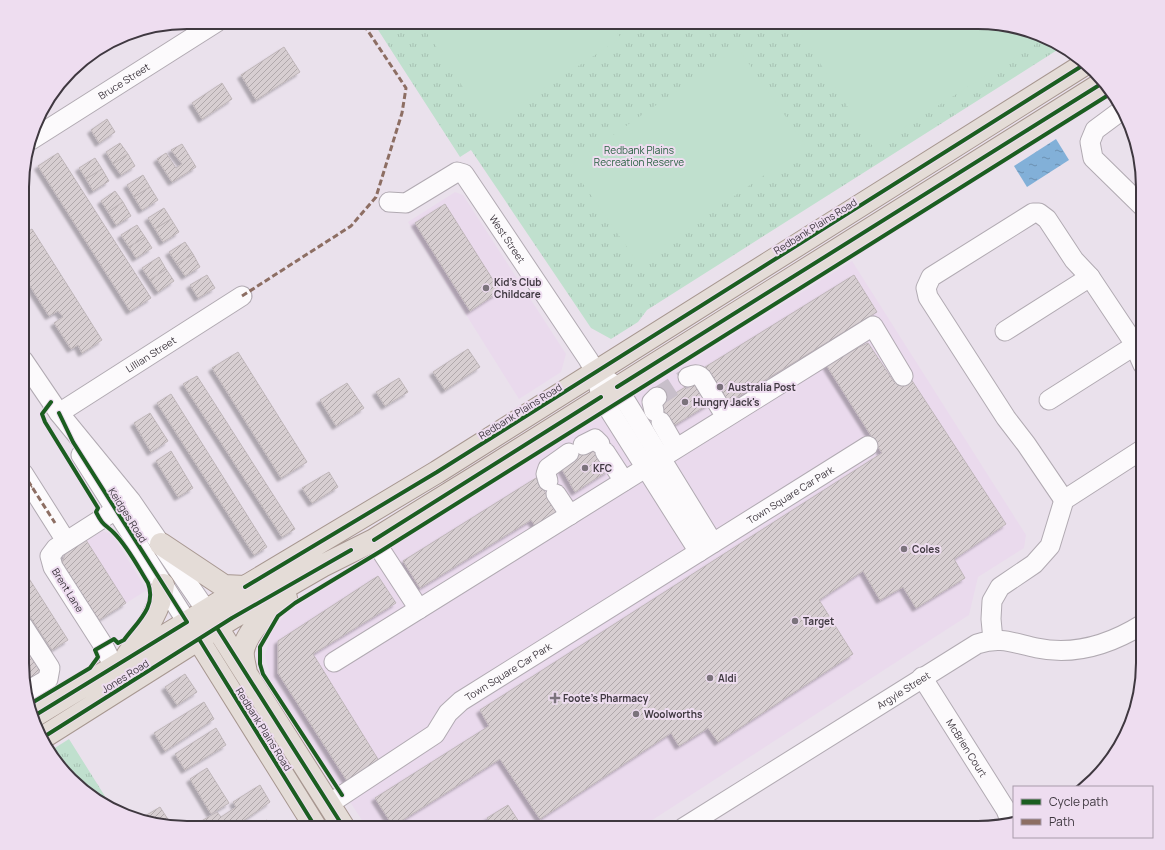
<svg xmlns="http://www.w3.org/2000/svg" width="1165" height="850" font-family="Manrope,sans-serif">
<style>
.built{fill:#eadaed}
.grass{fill:url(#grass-tufts)}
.garden{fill:#c0e0ce}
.water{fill:url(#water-ripples)}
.building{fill:url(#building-hatch);stroke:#bfb6b9;filter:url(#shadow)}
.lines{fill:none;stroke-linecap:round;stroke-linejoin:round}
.minor-tunnel{stroke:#c8bfca;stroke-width:19;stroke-dasharray:19 10;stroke-linecap:butt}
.minor-casing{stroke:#b1aab2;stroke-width:21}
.major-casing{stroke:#a79790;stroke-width:24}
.minor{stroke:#fcfafc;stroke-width:19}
.major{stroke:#e4dcd7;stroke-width:22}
.quiet{stroke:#8d6e63;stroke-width:3;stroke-dasharray:6 3;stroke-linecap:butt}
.cycleway-casing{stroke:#eeddf0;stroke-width:6}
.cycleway{stroke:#1b5e20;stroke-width:4}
.poi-dot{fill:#7b737c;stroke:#eeddf0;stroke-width:1.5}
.labels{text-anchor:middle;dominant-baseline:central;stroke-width:4;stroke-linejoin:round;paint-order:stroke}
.street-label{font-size:10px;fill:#3f3840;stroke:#eeddf0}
.park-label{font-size:10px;fill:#255e3e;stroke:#eeddf0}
.poi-label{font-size:10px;font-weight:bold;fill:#3f3840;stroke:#eeddf0;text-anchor:start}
.rim{fill:none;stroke:#3f3840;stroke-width:2}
</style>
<defs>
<pattern id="grass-tufts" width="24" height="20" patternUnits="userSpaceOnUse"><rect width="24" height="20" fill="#c0e0ce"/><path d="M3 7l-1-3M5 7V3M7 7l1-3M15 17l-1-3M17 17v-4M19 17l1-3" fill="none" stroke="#a6c1b2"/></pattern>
<pattern id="water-ripples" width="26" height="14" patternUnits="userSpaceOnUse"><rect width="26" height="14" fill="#82b0d8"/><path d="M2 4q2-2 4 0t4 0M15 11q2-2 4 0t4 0" fill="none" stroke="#6c90b1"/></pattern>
<pattern id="building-hatch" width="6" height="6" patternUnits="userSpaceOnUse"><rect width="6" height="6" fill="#d7ced1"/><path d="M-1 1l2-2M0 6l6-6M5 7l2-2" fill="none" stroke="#b0a8ab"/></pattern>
<filter id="shadow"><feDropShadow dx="-3.5" dy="3.5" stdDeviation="1" flood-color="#0004"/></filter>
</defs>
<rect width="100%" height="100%" fill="#eae1ec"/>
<path class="built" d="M455 192 463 195 566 354 561 372 519 399 408 222Z
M852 261 1026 535 1024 548 978 577 969 615 640 828H367L271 680 265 656 271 633 287 612Z
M102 531 112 534 147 590 99 620 62 564 65 554Z"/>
<path class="grass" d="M373 22H988L1031 31 1062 47 647 310 638 322 611 339 591 328 471 150 460 157Z
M69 739 113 809 87 794 50 751Z"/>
<path class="garden" d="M420 22H610L621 38 488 125Z
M818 22H988L1031 31 1045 38 873 147 801 33Z
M738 48 806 146 638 263 570 165Z"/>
<path class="water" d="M1056 139 1069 160 1027 187 1014 166Z"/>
<path class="building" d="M284 47 300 72 256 100 241 75Z
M222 83 232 99 202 119 192 103Z
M107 119 115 132 99 143 91 130Z
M120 143 128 154 113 164 106 152Z
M182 144 196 167 172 182 157 159 166 153 176 168 182 164 171 150Z
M58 153 151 298 130 311 38 166Z
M128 154 135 166 121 175 113 164Z
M95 158 102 169 86 179 79 168Z
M102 169 109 181 93 191 86 179Z
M143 175 150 187 134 197 127 185Z
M150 187 158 200 142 210 134 197Z
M115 191 123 202 108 212 101 201Z
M123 202 131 216 116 225 108 212Z
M445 204 500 291 470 311 415 223Z
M164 208 171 219 155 229 148 218Z
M171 219 179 232 163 242 155 229Z
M137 225 145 237 129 247 121 235Z
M32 229 102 340 82 353 78 345 71 349 54 323 63 317 58 311 49 316 23 275V270L29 266 26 262 23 263V234Z
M145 237 152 248 136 258 129 247Z
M185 242 193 254 177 264 169 252Z
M193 254 200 267 185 276 177 264Z
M159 257 166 269 150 280 142 268Z
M166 269 174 281 158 292 150 280Z
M207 275 215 288 198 298 190 285Z
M854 275 877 312 724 405 702 369Z
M868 343 894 382 907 373 1006 524 954 559 965 578 916 608 903 587 880 600 863 571 819 600 853 654 718 742 708 728 679 746 671 733 540 819 500 759 393 826 375 798 489 726 480 710 882 453 825 363Z
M468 349 480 367 445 390 433 372Z
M238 352 307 462 281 478 212 368Z
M197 376 295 529 282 537 183 384Z
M399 378 408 392 385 406 376 392Z
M697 380 712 402 673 426 659 403Z
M347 383 364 408 336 426 320 400Z
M171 394 267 547 254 555 157 403Z
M150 413 168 441 151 452 134 423Z
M594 445 609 470 575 492 560 466Z
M171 451 193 488 178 497 156 461Z
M329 472 338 487 312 503 302 488Z
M536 478 559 514 536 527 531 520 420 588 403 561Z
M86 540 126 603 99 620 62 564 65 554Z
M23 569 68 640 52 650 23 606Z
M378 576 396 603 313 654 381 764 349 784 278 673V641Z
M23 633 35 651 23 658Z
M35 651 46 669 29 688 23 679V658Z
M185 674 197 692 177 705 165 687Z
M204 702 214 719 165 751 154 733Z
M216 728 226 745 185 770 175 754Z
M207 768 229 803 211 814 190 779Z
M260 785 270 802 233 828 191 827 217 812 221 817 236 807 233 802Z
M508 805 523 828H493L487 818Z
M160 807 173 827 149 821 145 816Z
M267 820 272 828H249L254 825 256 826Z"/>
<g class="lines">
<path class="minor-tunnel" d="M657 397 688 377"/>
<g class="minor-casing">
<g id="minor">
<path d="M1122 110 1095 130 1090 142 1093 158 1143 207"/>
<path id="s1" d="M31 140 217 22"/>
<path id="s2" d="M389 202 406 203 457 172 464 174 588 359 596 373 601 397 699 552"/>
<path d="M1005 331 1090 277"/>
<path d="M23 360 59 413 131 501 206 610"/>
<path d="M688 377C693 375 697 373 702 378L726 417"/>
<path d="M606 379 617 387 713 543"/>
<path d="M1049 400 1134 346"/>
<path d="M654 411 652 402 657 397"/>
<path id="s3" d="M59 413 242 296"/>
<path d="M661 422 676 448"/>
<path d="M583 445 595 439 600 444"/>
<path d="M605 452 624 481"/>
<path d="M81 455 187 622"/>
<path d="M23 473 66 541"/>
<path d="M548 481 546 474 548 468 569 453"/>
<path d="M556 494 570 515"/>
<path d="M1064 500 1026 444 1006 418 928 297 926 288 931 277 1033 213H1039L1047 219 1074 260 1090 277 1132 340 1143 365"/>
<path d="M374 540 419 609"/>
<path d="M23 626 50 668 48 679 26 692"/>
<path d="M993 640 991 619 992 601 1000 587 1034 564 1050 546 1064 500 1143 449"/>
<path d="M334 662 873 326 903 376"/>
<path d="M114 667 103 645 53 567 50 556 56 548 125 504"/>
<path id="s4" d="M922 677 1006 810 1010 820"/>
<path id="s5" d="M329 804 435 734 448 713 461 701 868 446"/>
<path id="s6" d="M683 828 977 644C1001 636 1013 643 1037 648 1075 656 1111 644 1143 624"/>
</g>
</g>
<g class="major-casing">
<path id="major" d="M161 544 224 586 245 587
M209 615 344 828
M191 628 316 828
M127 656C143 633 160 613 163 585
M246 673C245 666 242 657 243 651 246 632 271 608 286 598
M34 716 245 587 437 472 1085 64
M42 738 232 618 322 566 374 540 479 475 1101 84"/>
</g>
<use href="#minor" class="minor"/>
<use href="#major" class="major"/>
<path class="quiet" d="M242 296 351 226 376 197 402 113 406 88 362 22
M23 473 55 523
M23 491 32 486"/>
<g class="cycleway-casing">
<path id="cycleway" d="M617 387 1101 84
M374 540 601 397
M245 587 437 472 1085 64
M217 628 344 828
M199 639 316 828
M30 704 90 668 98 657 95 650 114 639 118 643 124 640C137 622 157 607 148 583 138 567 128 547 114 533 105 524 103 526 96 512L98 508 45 422 42 414 51 402
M34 716 187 622 73 442 59 413
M42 738 232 618 351 550
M342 795 263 674 260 664V647L278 616 295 603 381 551 1110 94"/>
</g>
<use href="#cycleway" class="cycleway"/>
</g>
<g class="poi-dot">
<circle cx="486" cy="288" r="4"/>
<circle cx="720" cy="387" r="4"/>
<circle cx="685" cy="402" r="4"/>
<circle cx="585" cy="468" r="4"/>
<circle cx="904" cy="549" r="4"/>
<circle cx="795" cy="621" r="4"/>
<circle cx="710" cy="678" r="4"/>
<path d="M553 692h4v4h4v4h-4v4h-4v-4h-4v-4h4z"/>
<circle cx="636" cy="714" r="4"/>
</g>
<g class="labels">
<g class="street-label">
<text stroke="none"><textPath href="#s1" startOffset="110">Bruce Street</textPath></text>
<text transform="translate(815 226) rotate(-32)">Redbank Plains Road</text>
<text stroke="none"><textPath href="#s2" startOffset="162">West Street</textPath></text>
<text stroke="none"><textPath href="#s3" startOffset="109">Lillian Street</textPath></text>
<text transform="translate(520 411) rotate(-32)">Redbank Plains Road</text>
<text stroke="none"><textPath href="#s5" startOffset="558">Town Square Car Park</textPath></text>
<text transform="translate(128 515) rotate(58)">Keidges Road</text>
<text transform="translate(68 590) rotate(58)">Brent Lane</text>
<text stroke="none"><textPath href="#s5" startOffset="225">Town Square Car Park</textPath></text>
<text transform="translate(125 676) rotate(-32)">Jones Road</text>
<text stroke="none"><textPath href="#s6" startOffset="260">Argyle Street</textPath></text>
<text transform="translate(264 729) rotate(58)">Redbank Plains Road</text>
<text stroke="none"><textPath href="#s4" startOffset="84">McBrien Court</textPath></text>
</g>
<g class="park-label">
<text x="639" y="150">Redbank Plains<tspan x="639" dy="12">Recreation Reserve</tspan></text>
</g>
<g class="poi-label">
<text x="494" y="282">Kid's Club<tspan x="494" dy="12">Childcare</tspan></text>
<text x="728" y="387">Australia Post</text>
<text x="693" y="402">Hungry Jack's</text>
<text x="593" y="468">KFC</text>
<text x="912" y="549">Coles</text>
<text x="803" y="621">Target</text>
<text x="718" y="678">Aldi</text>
<text x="563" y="698">Foote's Pharmacy</text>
<text x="644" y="714">Woolworths</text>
</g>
</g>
<path d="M0 0H1165V850H0ZM187 29H978A158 158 0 0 1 1136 187V663A158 158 0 0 1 978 821H187A158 158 0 0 1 29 663V187A158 158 0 0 1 187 29Z" fill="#eeddf0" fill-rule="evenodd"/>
<path class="rim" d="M187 29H978A158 158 0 0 1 1136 187V663A158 158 0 0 1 978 821H187A158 158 0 0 1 29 663V187A158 158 0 0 1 187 29Z"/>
<rect x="1013" y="786" width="140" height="52" fill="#eeddf0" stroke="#a89baa"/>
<rect x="1021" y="799" width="20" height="6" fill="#1b5e20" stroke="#a89baa"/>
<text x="1049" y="806" font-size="12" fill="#3f3840">Cycle path</text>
<rect x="1021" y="819" width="20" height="6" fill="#8d6e63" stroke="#a89baa"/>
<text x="1049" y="826" font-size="12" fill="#3f3840">Path</text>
</svg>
